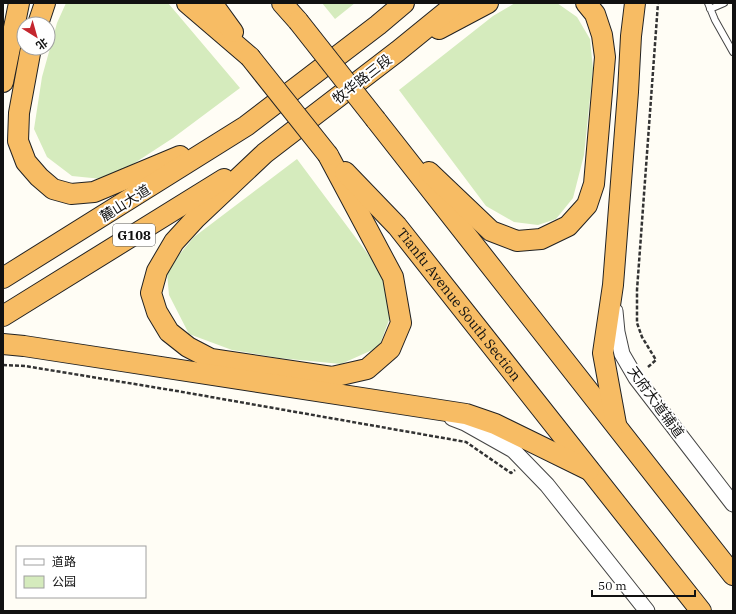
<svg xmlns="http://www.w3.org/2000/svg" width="736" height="614" font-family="'IBM Plex Serif','Noto Sans SC',serif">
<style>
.green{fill:#d5ebbd}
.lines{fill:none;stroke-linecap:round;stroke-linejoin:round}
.service-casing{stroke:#444;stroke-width:8}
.tertiary-casing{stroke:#444;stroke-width:17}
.trunk-casing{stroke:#222;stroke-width:22}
.path{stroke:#333;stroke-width:2.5;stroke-dasharray:4 2;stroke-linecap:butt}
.service{stroke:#fff;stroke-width:6}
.tertiary{stroke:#fff;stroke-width:15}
.trunk{stroke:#f7bc64;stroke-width:20}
.trunk-bridge-casing{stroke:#222;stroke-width:22;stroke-linecap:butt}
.trunk-bridge{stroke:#f7bc64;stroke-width:20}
.labels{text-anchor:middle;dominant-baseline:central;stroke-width:4;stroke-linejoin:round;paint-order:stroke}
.shield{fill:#fff;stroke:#585858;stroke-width:1}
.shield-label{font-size:13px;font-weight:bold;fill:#111}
.street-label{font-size:14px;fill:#111;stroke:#fff}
</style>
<rect width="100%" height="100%" fill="#fffdf5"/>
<path class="green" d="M66 3H168L240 88 173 138 130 166 102 179 72 176 47 157 34 129 42 77 57 23Z
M322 3H355L335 19Z
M515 3H557L577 17 590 39 593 69 584 155 573 198 556 219 538 225 514 222 486 206 399 90 493 16Z
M297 159 385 277 389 300V320L379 347 341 364 279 358 232 350 189 334 169 295 167 273 179 255 194 237Z"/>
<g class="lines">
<g class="service-casing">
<path id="service" d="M708 3 715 20 733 52
M710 9 724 3"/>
</g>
<g class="tertiary-casing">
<path id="tertiary" d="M615 311 617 332 622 354 636 378 733 504
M452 418 465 423 513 450 547 485 647 611"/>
</g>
<g class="trunk-casing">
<g id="trunk">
<path d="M187 3 250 57"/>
<path d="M212 3 233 32"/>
<path d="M282 3 298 21"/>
<path d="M38 24 45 3"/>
<path d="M439 29 488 3"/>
<path d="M31 48 19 113 18 141 26 162 39 177 53 189 71 194 94 192 180 156"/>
<path d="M3 82 19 3"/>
<path d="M376 120 733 575"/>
<path d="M328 155 393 277 401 323 390 349 367 369 332 377 211 359 188 347 169 332 157 312 151 293 157 271 174 242 195 219 265 153 398 51 457 3"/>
<path id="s1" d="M345 172 397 226 701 611"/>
<path d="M429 172 491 231 517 241 541 239 568 226 587 205 594 184 605 57 602 35 595 14 586 3"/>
<path d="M3 278 246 126 378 25 404 3"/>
<path d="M3 316 224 179"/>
<path d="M3 344 24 346 466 414 495 424 589 470"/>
<path d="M616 424 603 353 613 285 628 92 631 36 635 3"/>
</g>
</g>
<path class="path" d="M3 365 25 366 177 391 466 442 511 473 515 470
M648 367 656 360 642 337 637 323V290L658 3"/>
<use href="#service" class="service"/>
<use href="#tertiary" class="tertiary"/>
<use href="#trunk" class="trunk"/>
<g class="trunk-bridge-casing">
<path id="trunk-bridge" d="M298 21 376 120
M250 57 328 155"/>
</g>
<use href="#trunk-bridge" class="trunk-bridge"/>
</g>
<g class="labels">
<rect class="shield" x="113" y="224" width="42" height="22" rx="3"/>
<g class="shield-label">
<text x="134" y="235">G108</text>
</g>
<g class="street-label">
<text transform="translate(362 79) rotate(-38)">牧华路三段</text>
<text transform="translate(125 203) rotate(-32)">麓山大道</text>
<text stroke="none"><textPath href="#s1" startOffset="175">Tianfu Avenue South Section</textPath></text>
<text transform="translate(656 402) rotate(54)">天府大道辅道</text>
</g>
</g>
<rect width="736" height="614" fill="none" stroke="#111111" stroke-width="8"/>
<rect x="16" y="546" width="130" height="52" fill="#ffffff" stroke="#a0a0a0"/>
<rect x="24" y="559" width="20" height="6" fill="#ffffff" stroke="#a0a0a0"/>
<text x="52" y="566" font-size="12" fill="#111111">道路</text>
<rect x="24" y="576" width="20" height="12" fill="#d5ebbd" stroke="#a0a0a0"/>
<text x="52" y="586" font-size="12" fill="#111111">公园</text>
<g transform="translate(36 36) rotate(143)"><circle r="19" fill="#ffffff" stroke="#a0a0a0"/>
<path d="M0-3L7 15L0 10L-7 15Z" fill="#c4262e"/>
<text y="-6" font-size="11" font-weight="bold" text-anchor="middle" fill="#111111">北</text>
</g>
<path d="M592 590v6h103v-6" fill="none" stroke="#111111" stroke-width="2"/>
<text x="598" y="590" font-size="12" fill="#111111" stroke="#ffffff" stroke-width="3" paint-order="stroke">50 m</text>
</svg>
